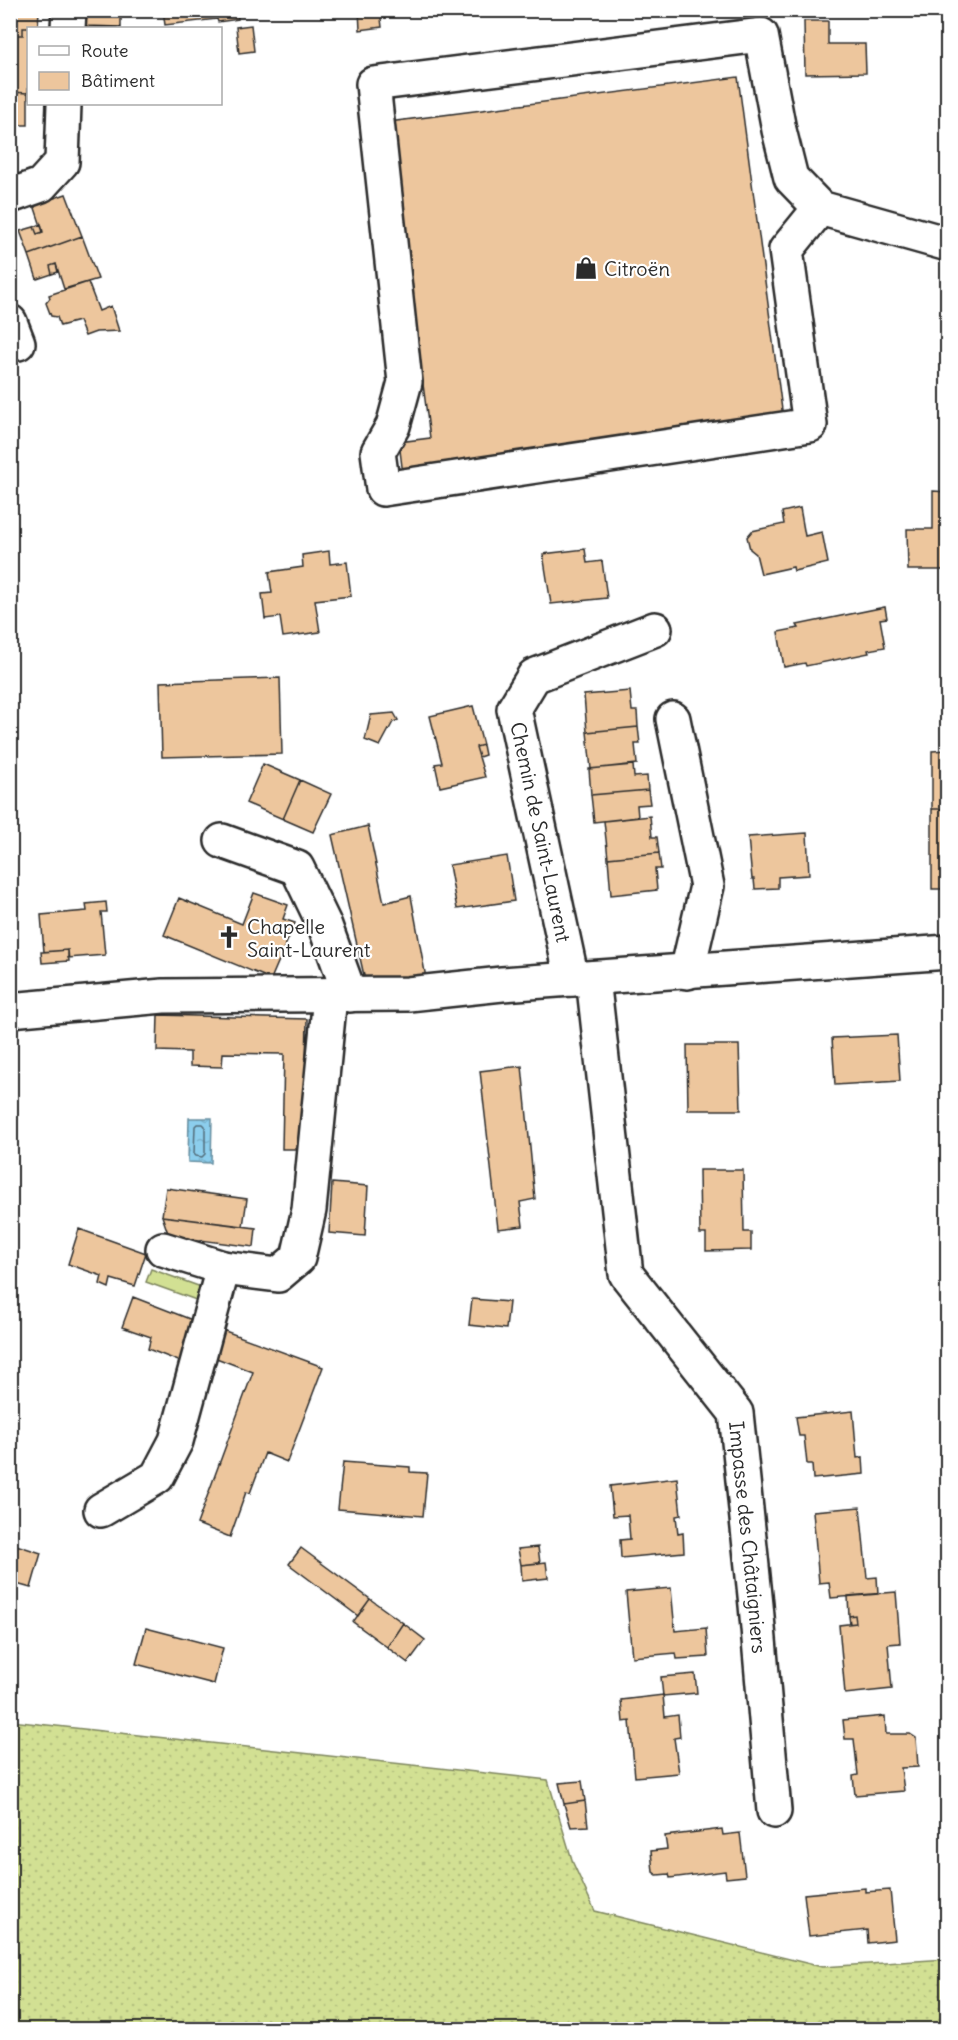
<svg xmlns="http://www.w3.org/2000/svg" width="958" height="2040" font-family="Delius,sans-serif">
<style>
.grass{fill:url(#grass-dots);stroke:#7e865f;stroke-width:1.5}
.garden{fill:#d2e093;stroke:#7e865f;stroke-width:1.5}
.water{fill:url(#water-ripples);stroke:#658d9f;stroke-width:1.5}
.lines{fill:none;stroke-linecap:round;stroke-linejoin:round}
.shore{stroke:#526c79;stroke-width:1.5}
.building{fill:#edc69d;stroke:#2b2b2b;stroke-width:1.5}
.minor-casing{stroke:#2b2b2b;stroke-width:38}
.minor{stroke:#fff;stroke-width:33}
.labels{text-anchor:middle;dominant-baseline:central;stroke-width:4.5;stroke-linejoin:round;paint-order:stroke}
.poi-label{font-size:20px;fill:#2b2b2b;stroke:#fff;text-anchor:start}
.street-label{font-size:20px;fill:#2b2b2b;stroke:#fff}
</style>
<defs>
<pattern id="grass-dots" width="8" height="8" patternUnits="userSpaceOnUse" patternTransform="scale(1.5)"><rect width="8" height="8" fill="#d2e093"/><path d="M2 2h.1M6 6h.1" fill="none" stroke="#b4c07f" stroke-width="1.8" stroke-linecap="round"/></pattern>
<pattern id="water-ripples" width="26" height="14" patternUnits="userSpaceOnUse" patternTransform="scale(1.5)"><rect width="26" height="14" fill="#8cceed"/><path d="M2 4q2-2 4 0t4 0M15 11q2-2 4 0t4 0" fill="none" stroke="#79b1cb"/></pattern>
</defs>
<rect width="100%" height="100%" fill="#fff"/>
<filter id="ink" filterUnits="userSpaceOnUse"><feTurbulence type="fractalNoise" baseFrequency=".0167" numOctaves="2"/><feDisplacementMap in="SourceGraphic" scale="12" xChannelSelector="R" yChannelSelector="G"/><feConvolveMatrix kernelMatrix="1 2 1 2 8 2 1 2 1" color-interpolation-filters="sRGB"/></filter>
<g filter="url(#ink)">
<path class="grass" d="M11 1721 548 1780 573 1863 595 1911 822 1967 947 1959V2029H11Z"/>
<path class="garden" d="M151 1269 204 1288 199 1301 146 1282Z"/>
<path class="water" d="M189 1118H212L211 1163 188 1162Z"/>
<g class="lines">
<path class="shore" d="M197 1124H203L205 1126V1154L202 1157 196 1156 194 1154 195 1126Z"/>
</g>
<path class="building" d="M10 10H17V14L13 18 10 17Z
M17 10H39L38 28H23V35H16V32L10 28V17L17 14Z
M87 10H121V27L86 26Z
M163 10H237L238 19 218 22 217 19 165 25Z
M359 10H380L382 27 360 30Z
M804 21H828V44H865L866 73 805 74Z
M251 25 254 51 239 53 236 27Z
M86 26 121 27V28H86Z
M10 28 16 32V35H23V28H29L28 93 10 92Z
M738 77 784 425 403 475 399 442 430 438 389 122Z
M10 92 28 93V125H14L13 149H10Z
M66 194 82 236 29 255 20 231 34 227 37 234 43 232 34 205Z
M41 224 43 232 37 234 34 227Z
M82 236 98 279 64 289 56 264 50 266 52 274 37 279 29 255Z
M56 264 58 272 52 274 50 266Z
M88 282 99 311 111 306 119 331 96 332 85 336 79 321 60 326 57 317 51 316 46 303 50 298 49 295Z
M933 491 948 492V570H908L907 529H933Z
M800 508 805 536 822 532 828 563 794 571 793 567 761 574 756 554 750 549 747 537 752 531 784 524 782 512Z
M585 549 587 563 602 561 607 598 551 604 543 554Z
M329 551 330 564 347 562 351 596 315 600 320 632 283 637 280 617 265 619 262 594 272 593 269 572 303 567 302 555Z
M885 607 887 618 880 619 885 647 868 650 869 653 806 666 805 663 784 667 778 632 799 628 797 625Z
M280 678 282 754 162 757 160 682Z
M630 691 632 711H637L638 727 587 732 584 695Z
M473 706 483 745 476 747 485 777 440 787 435 764 442 763 430 716Z
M394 713 398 720 393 722 380 746 365 740 371 715Z
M638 727 640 744H635L637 764 591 769 587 732Z
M483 745 485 755 479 757 476 747Z
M948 750V809H932V751Z
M263 764 300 780 283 819 246 803Z
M633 765 634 777 647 776 648 790 591 795 589 769Z
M300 780 331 794 313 832 283 819Z
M648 790 650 804 637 805 638 817 594 822 591 795Z
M932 809H948V889H932Z
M650 816 652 837H657L659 853 608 858 604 821Z
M368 826 384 903 411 896 426 978 365 980 332 835Z
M807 833 809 875 778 877V888L755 889 754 879H752L748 837Z
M659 853 661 869H655L657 890 611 895 608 858Z
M507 856 514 901 457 909 449 865Z
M254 893 288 905 283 919 295 923 271 979 164 935 179 898 242 924Z
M106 902 107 912H101L105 955 68 958V950L44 952 41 915 87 911 86 904Z
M68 950 69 961 42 963 41 952Z
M158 1015 307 1019 304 1149H282L284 1054 223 1053 222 1067 190 1066V1052L157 1051Z
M897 1035 900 1081 835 1085 832 1038Z
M687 1045H739L741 1110H688Z
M522 1066 535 1199 520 1202 523 1226 498 1229 480 1071Z
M699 1170H743L744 1232H751V1250L706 1251V1234H700Z
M332 1183 368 1186 365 1236 329 1233Z
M166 1188 247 1199 243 1226 162 1216Z
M162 1216 256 1228 254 1247 169 1236Z
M79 1229 146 1253 135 1286 111 1279 109 1288 100 1284 102 1276 68 1264Z
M133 1297 200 1323 186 1364 148 1349 151 1337 122 1327Z
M472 1299 509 1302 506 1329 469 1325Z
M217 1328 323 1367 287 1462 265 1453 250 1493 246 1492 230 1537 197 1524 253 1372 211 1356Z
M853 1411 857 1458 863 1457 864 1474 813 1479 812 1464H807L804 1436H799L796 1417Z
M343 1462 410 1467V1472L427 1473 423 1516 338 1509Z
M677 1478 681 1515 676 1516 678 1534 683 1533 684 1552 621 1558 620 1540 630 1539 628 1515 613 1516 610 1486Z
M860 1507 867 1578 877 1577 878 1594 831 1598 829 1582 819 1583 813 1511Z
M10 1543 41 1553 31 1588 13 1583 10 1584Z
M538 1547 540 1563 521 1565 518 1549Z
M301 1548 370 1599 358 1616 290 1565 289 1564Z
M546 1562 548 1578 522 1581 521 1565Z
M671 1588 675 1631 706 1628 708 1657 677 1659 676 1653 632 1657 626 1592Z
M896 1592 900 1643 888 1644 892 1689 845 1694 839 1625 856 1623 855 1615 849 1616 848 1596Z
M370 1599 403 1623 387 1647 353 1622Z
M855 1615 856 1623 850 1624 849 1616Z
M403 1623 425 1640 408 1663 387 1647Z
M146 1628 223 1648 214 1684 136 1664Z
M695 1674 697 1693 663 1696 661 1677Z
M663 1695 665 1717 678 1715 680 1737 674 1738 679 1773 635 1777 630 1721 623 1722 621 1700Z
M885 1716 886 1734H910L916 1738 918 1767 901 1768 904 1791 855 1795 853 1776 858 1775 854 1739H845L843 1720Z
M582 1781 585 1801 564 1804 559 1783Z
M585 1801 588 1826 571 1827 564 1804Z
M722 1829 723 1835 740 1833 745 1876 726 1878 725 1871 670 1878 669 1874 657 1875 653 1872 651 1851 667 1849 665 1836Z
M865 1888V1892L890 1890 895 1940 868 1943 867 1930 809 1936 804 1894Z"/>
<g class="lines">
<g class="minor-casing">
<g id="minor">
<path d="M68 28 69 10"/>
<path d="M10 196 41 185 62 162 64 104"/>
<path d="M820 208 786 250 810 425 383 489 378 452 393 426 405 382 373 84 761 35 779 130 791 178 820 208 948 244"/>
<path d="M10 322 18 343"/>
<path d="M673 719 707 886 687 972"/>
<path d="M222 841 297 868 325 926 350 995"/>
<path id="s1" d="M593 978 626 1274 736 1413 756 1605 774 1811"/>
<path d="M572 979 514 709 534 676 655 629"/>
<path d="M10 1010 163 996 408 994 502 984 948 952"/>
<path d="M163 1249 223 1268 278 1275 298 1258 309 1210 330 996"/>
<path d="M101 1510 157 1477 176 1441 223 1268"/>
</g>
</g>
<use href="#minor" class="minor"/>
</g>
</g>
<defs>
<g id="shop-bare" transform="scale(1.8)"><path d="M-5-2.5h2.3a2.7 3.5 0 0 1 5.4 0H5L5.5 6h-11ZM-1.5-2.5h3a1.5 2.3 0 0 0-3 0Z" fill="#2b2b2b" stroke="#fff" stroke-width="2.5" paint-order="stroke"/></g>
<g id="church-bare" transform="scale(1.8)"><path d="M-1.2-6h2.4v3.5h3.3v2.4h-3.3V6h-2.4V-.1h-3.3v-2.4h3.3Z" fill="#2b2b2b" stroke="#fff" stroke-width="2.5" paint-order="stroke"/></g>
</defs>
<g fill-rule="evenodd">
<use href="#shop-bare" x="586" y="268"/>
<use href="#church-bare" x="229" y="937"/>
</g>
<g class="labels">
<g class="poi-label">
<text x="604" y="268">Citroën</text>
<text x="247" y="926">Chapelle<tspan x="247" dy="23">Saint-Laurent</tspan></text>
</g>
<g class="street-label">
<text transform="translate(541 832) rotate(78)">Chemin de Saint-Laurent</text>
<text stroke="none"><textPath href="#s1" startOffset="600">Impasse des Châtaigniers</textPath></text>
</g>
</g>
<rect width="958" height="2040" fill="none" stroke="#fff" stroke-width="36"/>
<rect x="18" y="18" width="922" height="2004" fill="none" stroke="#2b2b2b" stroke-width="2" filter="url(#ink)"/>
<rect x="27" y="27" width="195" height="78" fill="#ffffff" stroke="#aaaaaa" stroke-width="1.5"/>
<rect x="39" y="46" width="30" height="9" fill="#ffffff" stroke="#aaaaaa" stroke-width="1.5"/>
<text x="81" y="57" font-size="18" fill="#2b2b2b">Route</text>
<rect x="39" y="72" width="30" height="18" fill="#edc69d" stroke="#aaaaaa" stroke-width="1.5"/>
<text x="81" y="87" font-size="18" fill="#2b2b2b">Bâtiment</text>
</svg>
